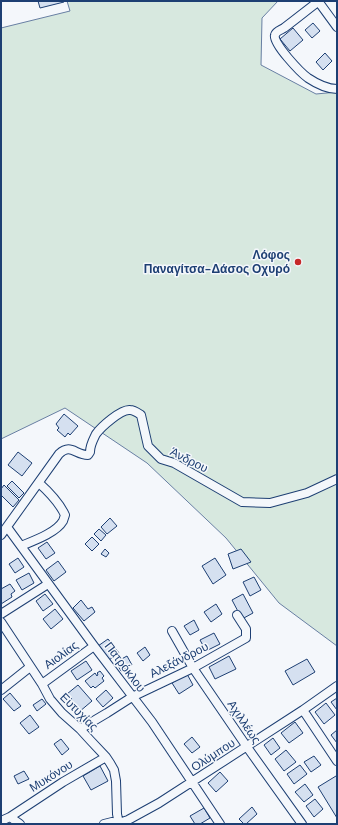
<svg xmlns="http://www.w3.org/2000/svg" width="338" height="825" font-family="'DM Sans',sans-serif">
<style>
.green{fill:#d7e8df;stroke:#687fa3}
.building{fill:#d5e0f0;stroke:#1d3f73}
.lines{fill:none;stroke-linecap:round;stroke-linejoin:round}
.minor-casing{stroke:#1d3f73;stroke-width:10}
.minor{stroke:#f4f7fb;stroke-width:8}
.poi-dot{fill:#c62828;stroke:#f4f7fb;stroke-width:1.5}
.labels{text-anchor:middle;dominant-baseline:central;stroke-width:3;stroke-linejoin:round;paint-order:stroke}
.poi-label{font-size:12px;font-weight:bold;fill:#1d3f73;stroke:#f4f7fb;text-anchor:end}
.street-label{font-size:12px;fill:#1d3f73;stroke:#f4f7fb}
</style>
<rect width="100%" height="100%" fill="#f4f7fb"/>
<path class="green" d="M67 1H278L262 18 261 65 316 94 337 92V646L279 603 226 538 147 463 65 408 1 439V28L70 11Z"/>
<path class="building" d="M38 1H64V2L40 8Z
M313 23 320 31 312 38 305 30Z
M293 28 303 40 290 51 280 39Z
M325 53 332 61 323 70 316 62Z
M64 414 78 426 70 435 68 433 65 437 57 430 59 428 56 424Z
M18 452 32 463 22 476 8 465Z
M12 481 24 493 19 498 7 486Z
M4 485 19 500 13 507 1 495V489Z
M110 518 117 526 107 534 101 527Z
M99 529 106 535 101 541 94 534Z
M92 537 99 544 92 551 85 544Z
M47 542 55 553 46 559 38 548Z
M105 549 109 553 106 557 101 554Z
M241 549 251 562 233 569 228 554Z
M18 558 24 567 15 573 9 564Z
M215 558 226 575 213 584 202 566Z
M58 561 66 572 54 581 46 570Z
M29 573 34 583 22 590 16 580Z
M254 577 261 590 250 596 243 582Z
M10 584 15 591 11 594 12 597 1 604V589Z
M45 594 53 604 43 611 36 601Z
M243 594 253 613 242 619 232 600Z
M81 600 88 609 92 607 95 612 84 621 73 608Z
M216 604 222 614 211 622 204 612Z
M55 609 63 619 51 629 43 619Z
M194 620 199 630 190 635 184 626Z
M214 633 220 644 206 651 200 640Z
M108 639 119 653 109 660 98 646Z
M145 647 150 655 143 661 137 653Z
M127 656 132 665 121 671 116 662Z
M229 656 236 669 215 679 209 667Z
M307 659 315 672 293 685 285 671Z
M86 661 92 670 77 680 71 671Z
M100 671 104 676 102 678 104 681 95 688 93 686 91 688 85 681 95 673 97 676 98 674 97 673Z
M187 674 193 685 179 694 172 683Z
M78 685 92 701 79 712 70 701 72 699 67 694Z
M106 690 113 698 103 707 96 699Z
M10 693 21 706 14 711 3 699Z
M337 698V710L331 702Z
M42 699 46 704 37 711 33 705Z
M326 703 335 715 324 724 315 712Z
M30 715 39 727 29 734 20 723Z
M295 722 303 733 289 743 281 733Z
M337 730V743L331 735Z
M192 737 200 747 192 753 184 744Z
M273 738 280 748 271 755 264 745Z
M61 739 69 749 62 755 54 744Z
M286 750 296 762 284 771 275 759Z
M314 756 321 765 311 772 304 762Z
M300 765 307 774 294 784 287 774Z
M100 766 108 781 91 790 83 776Z
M24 771 29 779 18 784 14 776Z
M220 772 228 781 216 792 208 783Z
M336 776 337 777V818L318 787Z
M305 784 313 795 304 802 295 792Z
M315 799 323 809 314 817 306 806Z
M252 807 257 814 246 824H244L239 819Z
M204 808 210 818 200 824H195L190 816Z"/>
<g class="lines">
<g class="minor-casing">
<path id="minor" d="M318 1 337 27
M319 1C307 10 296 19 284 28 281 30 276 31 275 35 272 43 301 73 308 78 317 84 327 89 337 89
M7 527 94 646 152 722 220 824
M1 535 59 454C71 443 75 455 88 455L90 452C90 445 93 440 96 434 101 427 121 409 130 410 134 410 138 413 141 415L148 446 161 459 174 463 242 502 270 503 307 493 337 479
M21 546C33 541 56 533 63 521 63 521 65 515 65 515 59 502 49 492 39 483
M1 614 48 584
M1 622 42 684 50 699 62 713 80 729 90 740 106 757 110 763 114 770 116 781 117 814 119 824
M172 631 193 668 247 747 302 824
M42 684 94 646
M1 690 30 667
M303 710 337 761
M80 729 107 713 132 697 193 668 246 638V629L237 615
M10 817 63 782 106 757
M1 821 10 817 20 824
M104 824 112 822 119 823 128 820 159 803 303 710 337 686"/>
</g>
<use href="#minor" class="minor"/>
</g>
<circle class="poi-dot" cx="298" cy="262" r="4"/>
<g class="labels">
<g class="poi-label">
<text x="290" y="255">Λόφος<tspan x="290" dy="14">Παναγίτσα-Δάσος Οχυρό</tspan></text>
</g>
<g class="street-label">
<text transform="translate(189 460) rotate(27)">Άνδρου</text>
<text transform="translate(61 655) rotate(-36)">Αιολίας</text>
<text transform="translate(179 660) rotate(-27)">Αλεξάνδρου</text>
<text transform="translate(125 667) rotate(53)">Πατρόκλου</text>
<text transform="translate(79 712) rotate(45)">Ευτυχίας</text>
<text transform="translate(244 722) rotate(56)">Αχιλλέως</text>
<text transform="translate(213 755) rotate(-33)">Ολύμπου</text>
<text transform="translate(51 776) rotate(-32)">Μυκόνου</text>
</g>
</g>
<rect width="338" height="825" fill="none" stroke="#1d3f73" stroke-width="4"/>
</svg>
